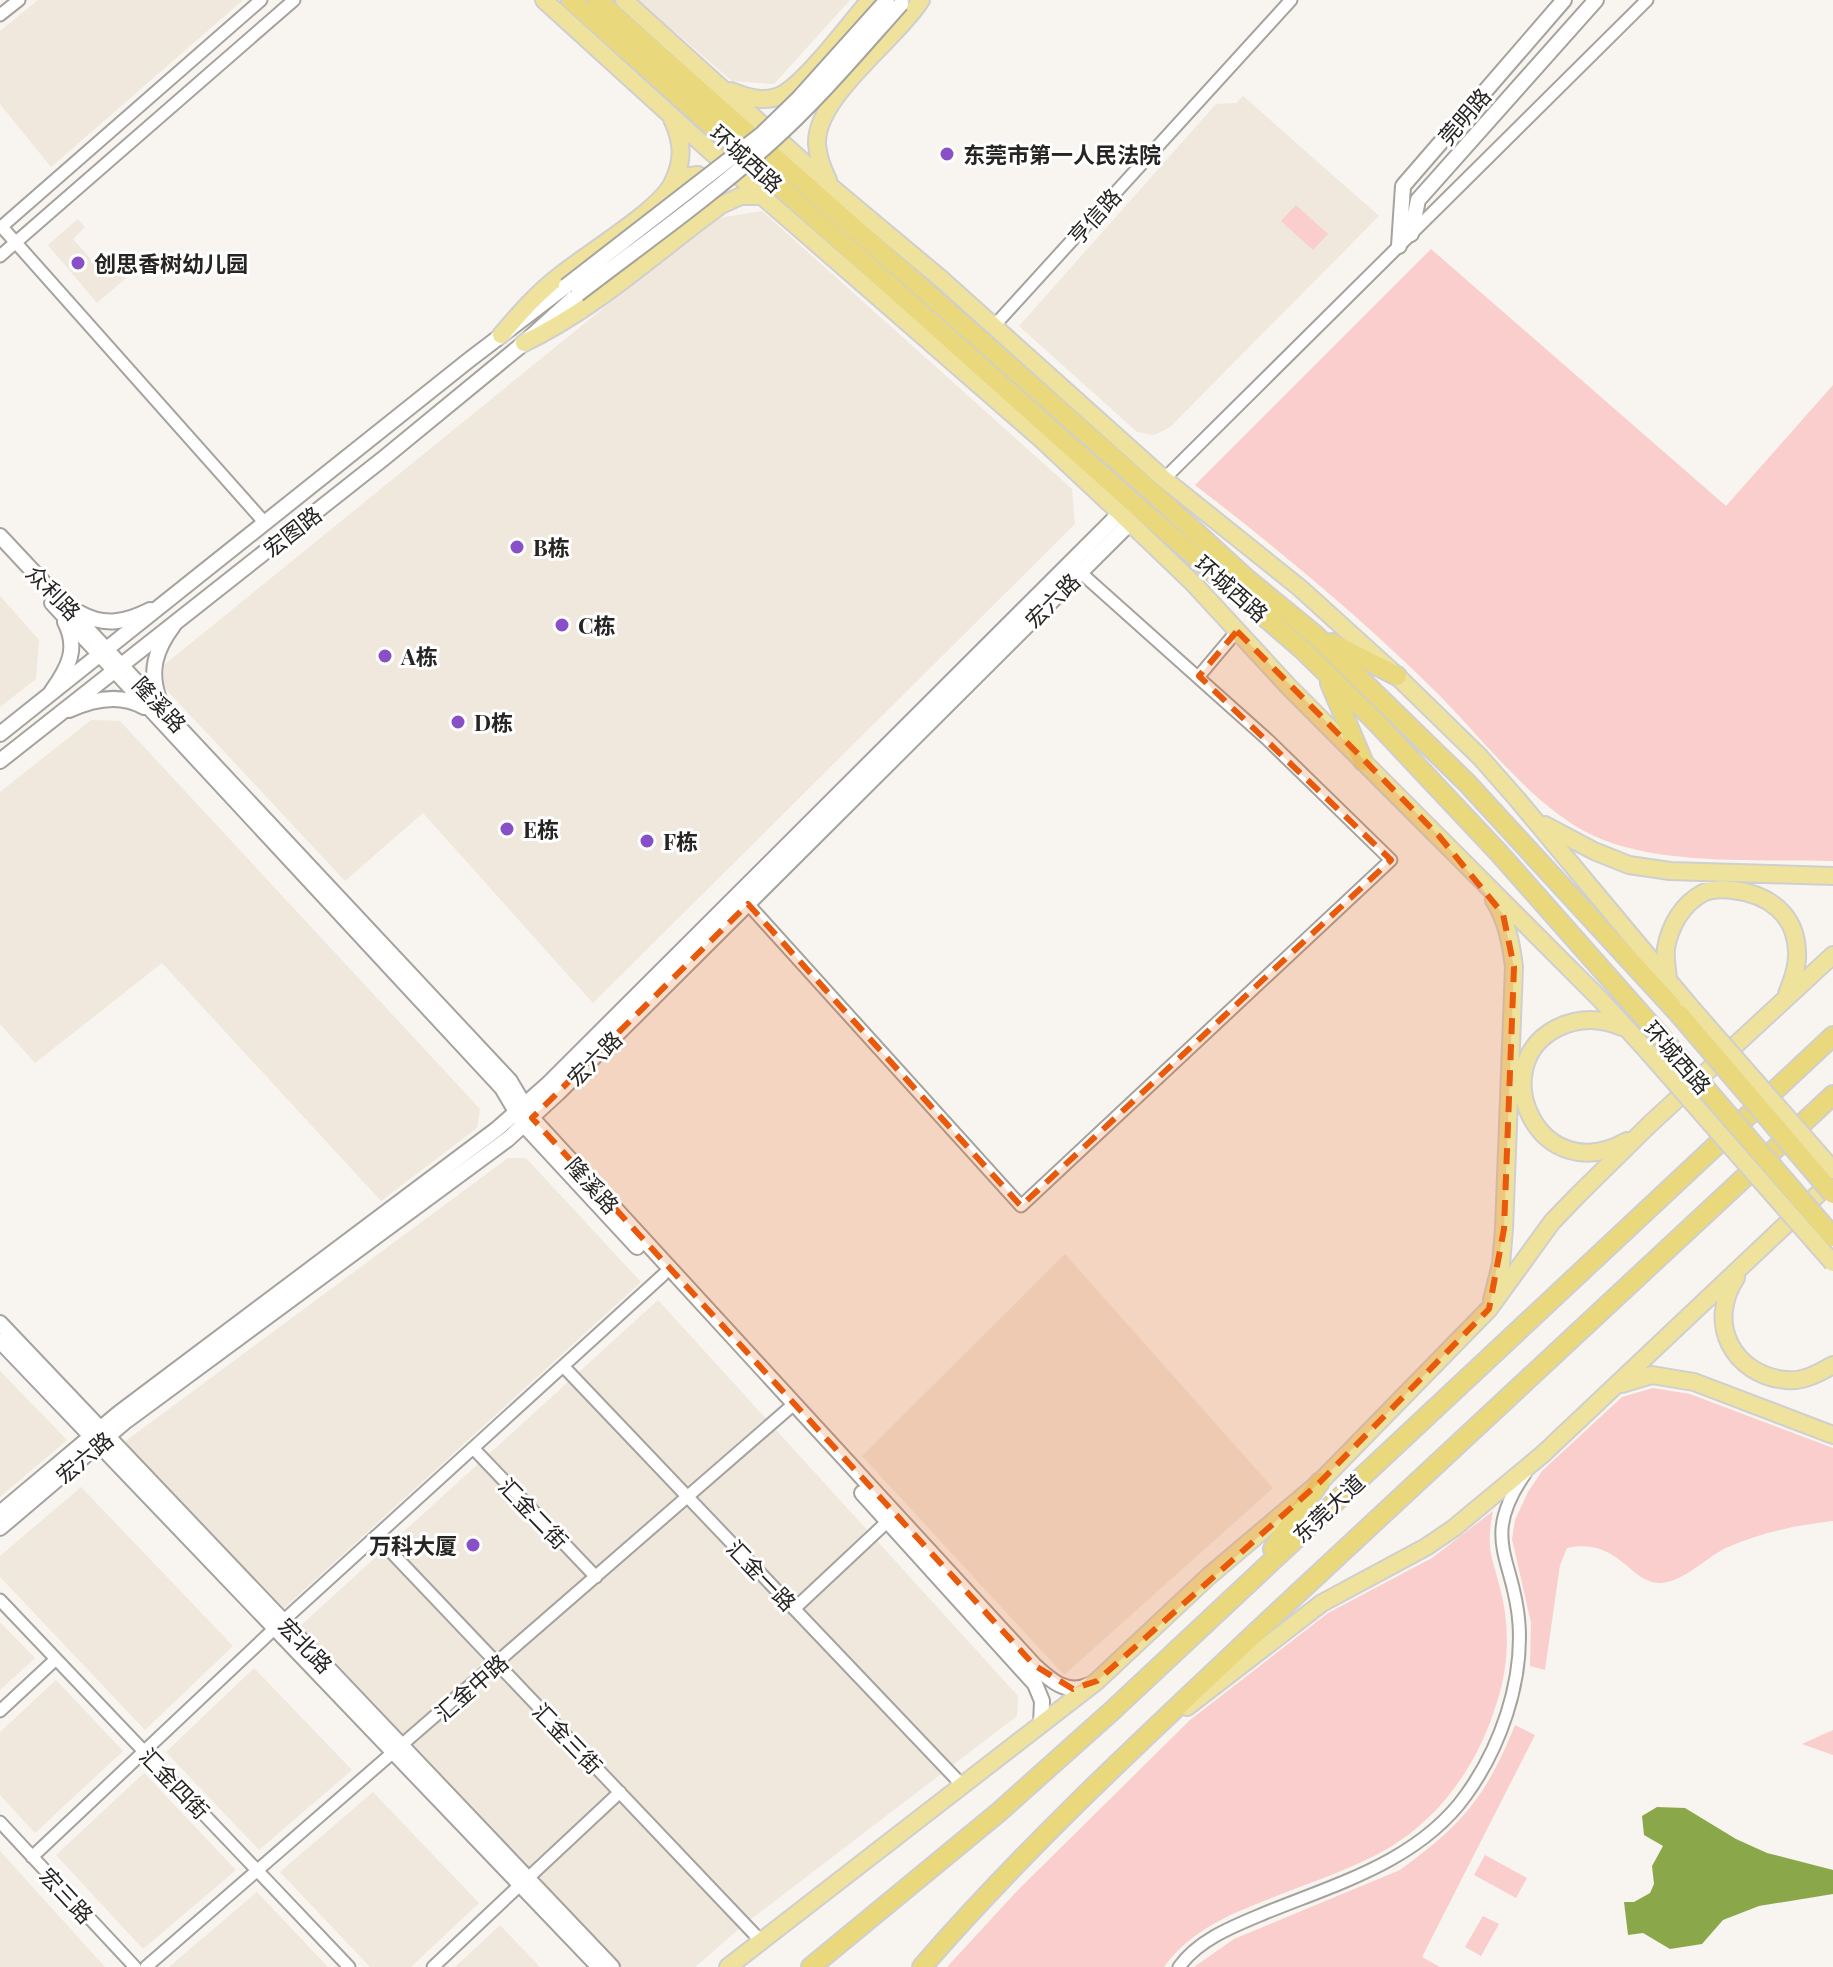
<svg xmlns="http://www.w3.org/2000/svg" width="1833" height="1967" font-family="'Playfair Display','Noto Sans SC',serif">
<style>
.built{fill:#f0e7dd}
.green{fill:#f9cecd}
.water{fill:#8aa849}
.lines{fill:none;stroke-linecap:round;stroke-linejoin:round}
.minor-casing{stroke:#a6a39f;stroke-width:15}
.tertiary-casing{stroke:#a6a39f;stroke-width:18}
.secondary-casing{stroke:#a6a39f;stroke-width:18}
.primary-casing{stroke:#cfcfcf;stroke-width:20}
.trunk-casing{stroke:#cfcfcf;stroke-width:22}
.minor{stroke:#fff;stroke-width:11}
.tertiary{stroke:#fff;stroke-width:14}
.secondary{stroke:#fff;stroke-width:14}
.primary{stroke:#efe29d;stroke-width:16}
.trunk{stroke:#ead87c;stroke-width:18}
.secondary-bridge-casing{stroke:#a6a39f;stroke-width:18;stroke-linecap:butt}
.primary-bridge-casing{stroke:#cfcfcf;stroke-width:20;stroke-linecap:butt}
.trunk-bridge-casing{stroke:#cfcfcf;stroke-width:22;stroke-linecap:butt}
.secondary-bridge{stroke:#fff;stroke-width:14}
.primary-bridge{stroke:#efe29d;stroke-width:16}
.trunk-bridge{stroke:#ead87c;stroke-width:18}
.marked{fill:#e8590c;fill-opacity:0.2;stroke:#e8590c;stroke-width:6;stroke-dasharray:16 10;stroke-linejoin:round}
.poi-dot{fill:#884fc6;stroke:#fff;stroke-width:3}
.labels{text-anchor:middle;dominant-baseline:central;stroke-width:6;stroke-linejoin:round;paint-order:stroke}
.street-label{font-size:22px;fill:#262523;stroke:#fff}
.poi-label{font-size:22px;font-weight:bold;fill:#262523;stroke:#fff;text-anchor:start}
</style>
<rect width="100%" height="100%" fill="#f8f4f0"/>
<path class="built" d="M38 0H243L51 167 0 104V31Z
M638 0H850L774 84 732 81Z
M1243 96 1379 216 1170 427 1154 435 1137 432 1019 326 1216 104 1236 103Z
M762 211 1072 489 1075 524 593 1003 423 813 345 881 163 686 164 665 713 219Z
M78 219 85 227 73 239 99 269 116 255 132 273 97 303 48 245Z
M0 596 39 640 36 679 0 707Z
M91 720 120 721 480 1109 477 1128 381 1201 162 963 35 1063 0 1024V792Z
M508 1158H526L641 1282 282 1610 123 1443Z
M1065 1254 1273 1488 1064 1675 862 1456Z
M658 1300 1018 1696 1017 1716 746 1923 695 1967H621L298 1628Z
M0 1371 67 1440 0 1497Z
M81 1487 233 1646 145 1730 0 1577V1556Z
M0 1622 35 1658 0 1690Z
M254 1668 352 1770 259 1850 166 1752Z
M56 1680 123 1751 35 1833 0 1795V1732Z
M144 1773 236 1870 143 1949 56 1855Z
M373 1792 479 1903 411 1967H370L280 1872Z
M0 1851 105 1967H0Z
M257 1892 328 1967H169Z
M500 1925 540 1967H455Z"/>
<path class="green" d="M1296 205 1328 234 1313 250 1281 221Z
M1431 249 1726 506 1833 385V861C1761 859 1659 866 1594 836 1531 806 1483 738 1434 690 1359 616 1278 549 1195 485Z
M1653 1388 1690 1394 1833 1448V1521C1796 1525 1759 1533 1726 1548 1705 1558 1685 1581 1661 1583 1630 1585 1620 1537 1567 1548L1560 1565 1545 1670 1530 1666 1531 1623 1512 1539 1515 1520 1528 1492 1542 1471 1622 1397Z
M1493 1511C1486 1548 1491 1553 1500 1588 1510 1625 1509 1666 1497 1702 1479 1762 1442 1817 1387 1849 1350 1870 1308 1883 1269 1899 1228 1915 1190 1931 1164 1967H947L1017 1891 1190 1720 1328 1613 1432 1558Z
M1515 1725 1535 1735 1422 1957 1440 1967H1194L1234 1939 1400 1870C1462 1825 1486 1797 1515 1725Z
M1833 1730V1755L1802 1744Z
M1485 1855 1527 1878 1516 1898 1474 1875Z
M1483 1916 1499 1924 1481 1956 1465 1947Z"/>
<path class="water" d="M1657 1807 1685 1808 1736 1839 1767 1853 1833 1870V1894L1759 1906 1723 1920 1702 1944 1670 1949 1643 1933 1628 1935 1624 1902H1634L1650 1893 1654 1884 1652 1866 1663 1846 1644 1835 1642 1816Z"/>
<g class="lines">
<g class="minor-casing">
<path id="minor" d="M0 15 19 0
M1 226 265 523
M0 228 261 0
M0 256 294 0
M994 326 1291 0
M1164 479 1647 0
M1199 676 1237 631
M748 904 1021 1206 1391 860 1268 740 1080 572
M563 1366 961 1784
M473 1448 596 1577
M376 1536 760 1940
M0 1600 349 1967
M794 1609 888 1521
M283 1621 663 1275
M0 1711 56 1659
M0 1822 135 1967
M32 1857 274 1629
M528 1878 620 1792
M146 1967 794 1404
M433 1967 520 1885
M1179 1967C1199 1939 1234 1926 1265 1913 1336 1884 1419 1861 1466 1795 1500 1748 1523 1683 1519 1624 1515 1559 1479 1540 1525 1474"/>
</g>
<g class="tertiary-casing">
<path id="tertiary" d="M1411 234 1418 200 1596 0
M1399 246 1403 186 1564 0
M0 536 510 1081 532 1118 1034 1665C1049 1679 1067 1696 1089 1685
M52 603 502 1088 524 1125 637 1247
M80 613C105 627 126 622 150 610
M52 691C68 668 79 649 65 622
M159 699C149 672 155 650 173 626
M69 710C93 699 120 693 144 707
M0 1323 612 1967
M0 1341 599 1967
M862 1493 1035 1684 1042 1701 1041 1725
M0 1513 119 1413 497 1129 548 1084 1120 513
M0 1528 126 1421 508 1139 558 1093 1130 523"/>
</g>
<g class="secondary-casing">
<path id="secondary" d="M0 734 469 360 566 286
M0 761 384 458 524 343 578 294"/>
</g>
<g class="primary-casing">
<path id="primary" d="M544 0 708 149 1041 439 1120 513 1192 582 1289 687 1601 1000 1641 1044
M624 0 831 187 940 278 1164 479 1300 588 1397 676 1480 757 1517 799 1688 1004
M731 91C748 98 768 104 785 93 810 77 849 24 870 0
M828 180C822 168 818 157 817 144 815 97 896 40 921 0
M671 187 683 177 698 175 709 184 711 190
M501 335C520 313 538 292 562 274 588 253 658 211 672 184 684 161 683 142 672 119
M524 343C597 308 656 252 721 205L741 196H762
M1545 825 1594 851 1629 865 1670 871 1833 876
M1668 979C1667 969 1665 958 1666 948 1670 926 1682 904 1703 893 1711 889 1724 889 1733 890 1768 894 1796 914 1797 952 1798 966 1792 981 1787 994
M1622 1027C1600 1018 1580 1017 1557 1028 1483 1066 1539 1191 1627 1141
M1736 1278C1706 1323 1733 1375 1786 1380 1803 1382 1819 1373 1833 1365
M1492 1300 1501 1264 1504 1229 1514 967C1511 943 1507 921 1494 900
M1622 1384 1652 1375 1694 1382 1833 1435
M1187 1707 1322 1603 1426 1547 1454 1528 1543 1454 1833 1180
M728 1967 1097 1681 1209 1576 1320 1482 1489 1309 1552 1222 1578 1195 1650 1124 1833 955"/>
</g>
<g class="trunk-casing">
<path id="trunk" d="M571 0 1137 506 1303 650 1376 722 1498 852 1657 1032
M597 0 1152 492 1247 579 1314 634 1467 783 1679 1014
M1332 643 1397 676
M1330 683 1363 761
M1273 1549 1320 1482
M811 1967 999 1812 1113 1710 1833 1036
M922 1967C1033 1839 1158 1725 1281 1609 1464 1437 1649 1267 1833 1095"/>
</g>
<use href="#minor" class="minor"/>
<use href="#tertiary" class="tertiary"/>
<use href="#secondary" class="secondary"/>
<use href="#primary" class="primary"/>
<use href="#trunk" class="trunk"/>
<g class="secondary-bridge-casing">
<path id="secondary-bridge" d="M566 286 762 134 799 98 887 0
M578 294C643 244 710 197 771 142 818 100 859 51 901 4"/>
</g>
<g class="primary-bridge-casing">
<path id="primary-bridge" d="M1688 1004 1833 1170
M1641 1044 1833 1263"/>
</g>
<g class="trunk-bridge-casing">
<path id="trunk-bridge" d="M1679 1014 1833 1194
M1657 1032 1833 1237"/>
</g>
<use href="#secondary-bridge" class="secondary-bridge"/>
<use href="#primary-bridge" class="primary-bridge"/>
<use href="#trunk-bridge" class="trunk-bridge"/>
</g>
<path class="marked" d="M1237 631 1439 836 1503 914 1514 967 1504 1229 1489 1309 1320 1482 1097 1681 1073 1689 1034 1665 532 1118 748 904 1021 1206 1391 860 1199 676Z"/>
<g class="poi-dot">
<circle cx="947" cy="154" r="8"/>
<circle cx="78" cy="263" r="8"/>
<circle cx="517" cy="547" r="8"/>
<circle cx="562" cy="625" r="8"/>
<circle cx="385" cy="656" r="8"/>
<circle cx="458" cy="722" r="8"/>
<circle cx="507" cy="829" r="8"/>
<circle cx="647" cy="841" r="8"/>
<circle cx="473" cy="1545" r="8"/>
</g>
<g class="labels">
<g class="street-label">
<text transform="translate(1464 116) rotate(-49)">莞明路</text>
<text transform="translate(747 158) rotate(42)">环城西路</text>
<text transform="translate(1094 216) rotate(-48)">亨信路</text>
<text transform="translate(292 531) rotate(-38)">宏图路</text>
<text transform="translate(1232 588) rotate(41)">环城西路</text>
<text transform="translate(54 592) rotate(46)">众利路</text>
<text transform="translate(1052 600) rotate(-45)">宏六路</text>
<text transform="translate(160 704) rotate(47)">隆溪路</text>
<text transform="translate(1678 1057) rotate(49)">环城西路</text>
<text transform="translate(594 1058) rotate(-45)">宏六路</text>
<text transform="translate(593 1185) rotate(48)">隆溪路</text>
<text transform="translate(84 1457) rotate(-40)">宏六路</text>
<text transform="translate(1328 1508) rotate(-43)">东莞大道</text>
<text transform="translate(534 1513) rotate(46)">汇金二街</text>
<text transform="translate(762 1575) rotate(46)">汇金一路</text>
<text transform="translate(306 1645) rotate(46)">宏北路</text>
<text transform="translate(471 1687) rotate(-41)">汇金中路</text>
<text transform="translate(568 1738) rotate(46)">汇金三街</text>
<text transform="translate(175 1783) rotate(46)">汇金四街</text>
<text transform="translate(67 1895) rotate(47)">宏三路</text>
</g>
<g class="poi-label">
<text x="963" y="154">东莞市第一人民法院</text>
<text x="94" y="263">创思香树幼儿园</text>
<text x="533" y="547">B栋</text>
<text x="578" y="625">C栋</text>
<text x="401" y="656">A栋</text>
<text x="474" y="722">D栋</text>
<text x="523" y="829">E栋</text>
<text x="663" y="841">F栋</text>
<text x="457" y="1545" text-anchor="end">万科大厦</text>
</g>
</g>
</svg>
